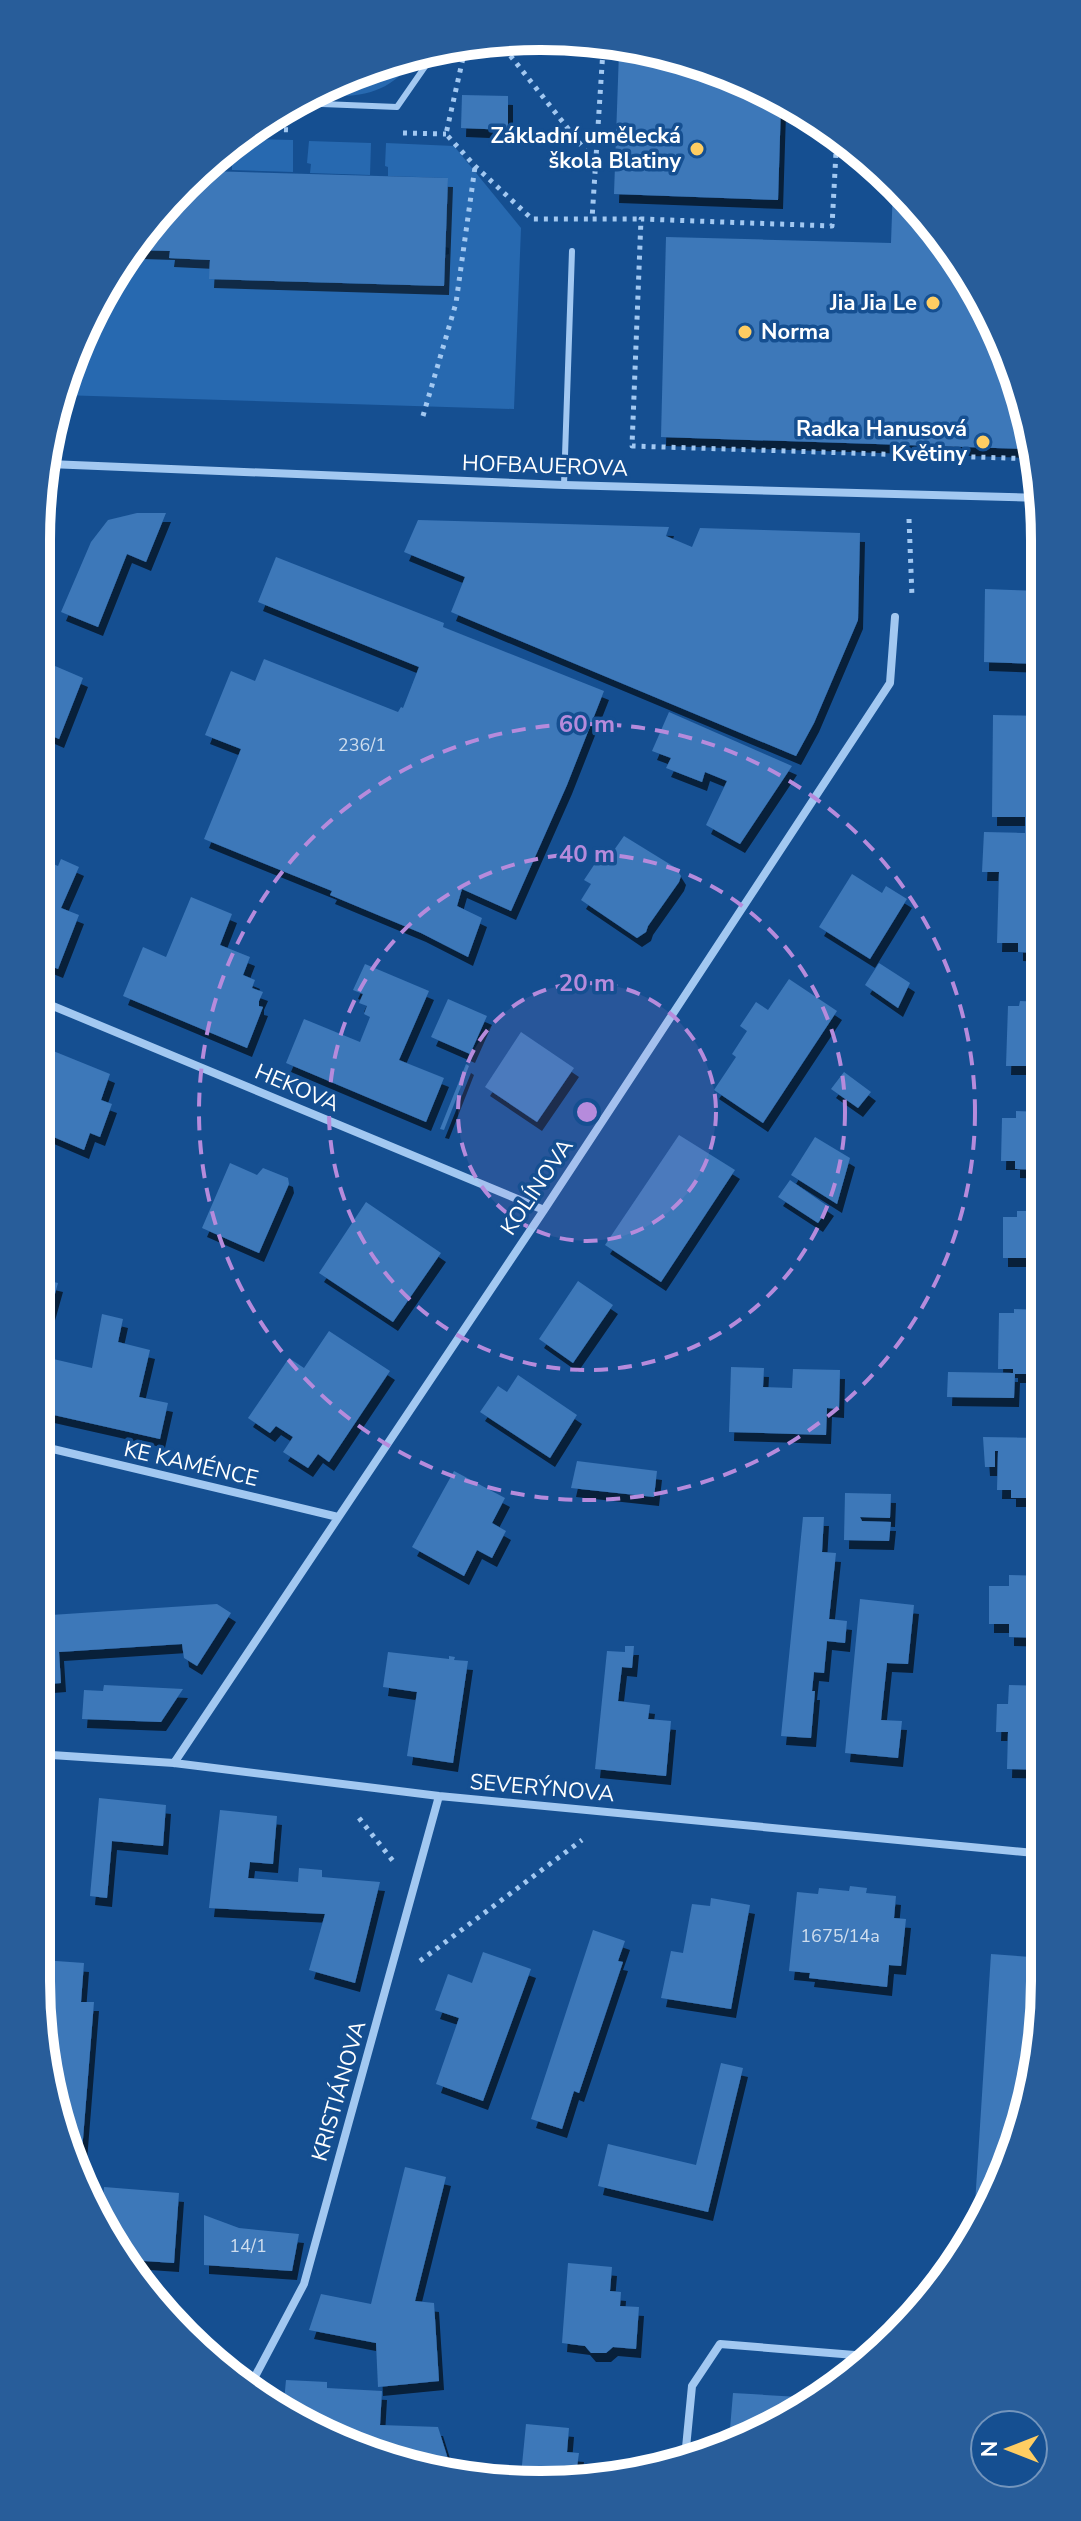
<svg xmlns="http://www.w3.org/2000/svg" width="1081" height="2521" font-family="'Nunito Sans',sans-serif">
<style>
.green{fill:#2769b0}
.building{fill:#3d78b9;filter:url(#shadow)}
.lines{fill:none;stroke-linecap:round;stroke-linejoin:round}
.path{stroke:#a2c8f1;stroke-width:5;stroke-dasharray:4 6;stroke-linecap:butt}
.lane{stroke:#a2c8f1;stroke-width:6}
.street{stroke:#a2c8f1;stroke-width:8}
.ring{fill:none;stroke:#b68bdc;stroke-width:4;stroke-dasharray:14 10}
.poi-dot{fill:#ffcd62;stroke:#154f91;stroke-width:3}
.labels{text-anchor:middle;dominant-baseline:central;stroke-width:7;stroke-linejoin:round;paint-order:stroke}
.number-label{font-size:18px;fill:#ceddee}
.poi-label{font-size:22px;font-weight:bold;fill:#fff;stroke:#154f91;text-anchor:end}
.street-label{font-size:22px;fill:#fff;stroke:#154f91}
.rim{fill:none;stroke:#fff;stroke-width:10}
.centre{fill:#b68bdc;stroke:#154f91;stroke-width:4}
.ring-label{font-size:24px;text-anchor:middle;font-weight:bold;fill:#b68bdc;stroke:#154f91;stroke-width:7;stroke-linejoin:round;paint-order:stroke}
</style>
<defs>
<filter id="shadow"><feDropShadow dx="5" dy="9" stdDeviation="0" flood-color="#0009"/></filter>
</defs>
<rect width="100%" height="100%" fill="#154f91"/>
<path class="green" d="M413 62C383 99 352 97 308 96L318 88Z
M251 139 293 140V172L232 170V161H229V156Z
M309 141 371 143 370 175 310 173 311 164 307 163Z
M386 143 454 146 521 228 514 409 60 395 63 378 137 249 170 250 169 257 210 259V279L444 285 445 255 449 254V248L445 247 448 178 388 176V167L385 166Z"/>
<path class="building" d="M619 52 703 63 781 104 778 200 614 194Z
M462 95 508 96V130L461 128Z
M209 171 448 178 444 286 209 279 210 260 169 258 170 251 137 250 162 208Z
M893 186 940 233 1006 347 1026 421V449L661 437 666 237 891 243Z
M137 513H166L146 562 127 554 98 627 61 612 91 542 108 520Z
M418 520 669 527 666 536 692 547 700 528 860 533 858 620 814 723 796 756 451 612 465 577 404 552Z
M276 557 444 623 443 627 604 691 567 785 511 911 462 889 457 906 482 918 468 957 421 933 330 895 332 891 204 839 241 749 205 735 231 671 255 681 264 659 398 712 401 707 403 708 419 667 258 602Z
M985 589 1041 591V664L984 662Z
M41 660 83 678 59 739 36 729V669Z
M669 712 792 766 740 844 706 825 727 781 705 772 702 782 666 768 671 758 652 751Z
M993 715 1041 716 1042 944H1034V953L1018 952V943H997L999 872H982L984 832 1025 833V817H992Z
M624 836 676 868 681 876 679 882 648 926 646 932 637 938 581 900 591 884 584 880 600 856 607 860Z
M61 859 79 867 61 908 79 915 58 969 36 960V885L46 861 58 866Z
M852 874 882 893 886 886 907 899 870 959 819 927Z
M191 897 232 914 220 945 250 957 243 975 255 980 252 988 263 992 259 1001V1006L263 1007 247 1048 123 996 143 947 166 957Z
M879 963 910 983 898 1008 865 985Z
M365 964 429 991 399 1060 444 1078 426 1122 286 1063 304 1019 360 1042 370 1017 364 1014 367 1006 359 1003 363 994 353 990Z
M789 979 837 1011 763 1123 714 1090 736 1057 732 1054 747 1031 740 1026 756 1002 768 1010Z
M448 999 487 1016 470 1054 431 1037Z
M1020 1001 1042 1002V1066H1006L1008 1006H1019Z
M521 1032 574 1068 537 1122 485 1087Z
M36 1044 110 1074 101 1100 112 1104 100 1137 90 1133 84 1150 49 1135 46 1141 42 1140 36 1153V1116L39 1109 36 1108Z
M466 1064 469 1066 444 1130 440 1129Z
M844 1072 871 1092 858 1108 831 1089Z
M1016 1111 1042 1112 1043 1170 1015 1169V1161H1001L1002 1118H1016Z
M679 1135 735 1170 661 1282 605 1245Z
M815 1137 850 1158 837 1204 791 1175Z
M230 1163 257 1175 263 1168 288 1178 289 1184 259 1253 202 1228Z
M790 1180 829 1207 818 1223 778 1197Z
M366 1202 441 1253 393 1322 319 1273Z
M1017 1211H1043V1258H1003V1217H1017Z
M36 1278 58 1283 46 1326 36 1323Z
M578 1281 613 1305 573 1363 539 1339Z
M1014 1309 1043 1310V1374H1015L1014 1398 947 1397 948 1372 1013 1373V1369H998L999 1313H1014Z
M102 1314 123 1319 118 1342 150 1350 139 1397 168 1403 160 1439 36 1411V1355L92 1368Z
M329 1331 390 1371 329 1462 318 1454 308 1468 283 1452 293 1437 276 1426 270 1433 248 1418 289 1358 304 1368Z
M731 1367 764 1368 763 1387 792 1388 793 1369 840 1370 839 1409 827 1408 826 1435 729 1432Z
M518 1375 577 1415 550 1458 480 1412 498 1386 507 1392Z
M983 1437 1043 1438 1044 1498H1011V1490H997L998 1451H995V1467H985Z
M577 1461 657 1471 654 1497 571 1488Z
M454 1471 505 1498 492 1523 506 1531 492 1558 477 1550 464 1576 412 1547Z
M845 1493 891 1494 890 1518 860 1517 862 1521 891 1522 889 1541 844 1540Z
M803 1517H824L822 1552 836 1553 829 1619 847 1621 845 1643 827 1641 824 1673 814 1672 812 1691H815L811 1738 781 1736Z
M1009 1575 1044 1576V1638L1009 1637V1624H989V1586H1009Z
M860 1599 914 1605 908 1664 887 1663 881 1720 902 1721 898 1758 845 1753Z
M217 1604 231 1613 197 1666 184 1658 182 1644 59 1652 61 1683 36 1685V1616Z
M625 1646H634L632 1668 622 1667 618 1701 650 1705 648 1719 671 1721 666 1776 595 1769 607 1651 625 1652Z
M388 1652 449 1659V1656L455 1657 454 1660 468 1661 453 1763 407 1756 417 1692 383 1687Z
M104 1685 183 1689 161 1722 82 1719 84 1690 103 1691Z
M1009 1685 1044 1686V1770L1007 1769 1008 1732H996L997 1704H1008Z
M99 1798 166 1805 163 1846 112 1841 107 1898 90 1896Z
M220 1810 277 1816 273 1864 250 1862 248 1878 298 1882 299 1868 322 1870V1877L380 1882 355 1983 309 1970 325 1914 209 1908Z
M850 1886 867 1888 866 1893 896 1896 894 1918 906 1919 901 1966 889 1965 887 1987 809 1978 810 1973 789 1971 797 1892 818 1894 819 1888 849 1891Z
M711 1898 750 1905 731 2009 661 1998 671 1951 683 1953 692 1904 710 1906Z
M593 1930 625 1941 618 1961 623 1962 579 2093 574 2091 562 2129 531 2119Z
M483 1952 531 1969 483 2101 436 2084 459 2018 435 2010 448 1974 472 1983Z
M991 1954 1045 1958V1981L1018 2143 974 2220Z
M42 1960 84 1963 81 2002H94L81 2164 77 2163V2167L63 2143 48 2053 52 2004 40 2003 38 1993Z
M721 2063 743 2068 708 2212 598 2186 608 2144 696 2165Z
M405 2167 446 2177 415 2301 434 2303 439 2381 378 2387 376 2343 309 2330 321 2294 371 2304Z
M104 2187 179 2193 174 2263 130 2260 102 2211Z
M204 2215 239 2228 299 2234 292 2271 204 2265Z
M568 2263 612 2267 610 2291 621 2292 620 2306 639 2307 636 2349 613 2347 606 2353H591L585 2346 562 2343Z
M286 2380 327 2382V2388L382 2391 380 2425 438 2427 453 2475H443L322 2430V2423L299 2421 289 2418 283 2413Z
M733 2393 816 2398 792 2418 729 2441Z
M526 2424 569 2428 567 2452 579 2453 577 2467 597 2469 596 2475H521Z"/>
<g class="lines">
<path class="path" d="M498 40 596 164
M465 49 446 134 475 166 532 219H592
M603 50 592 219H641
M264 129 293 130
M403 133 446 134
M837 134 832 226 641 219 632 446 1037 459
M423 416 456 303 475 167
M909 519 912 597
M359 1818 393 1861
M420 1961 582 1840"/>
<path class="lane" d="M297 103 397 107 431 58
M564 485 572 251"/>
<path class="street" d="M49 464 564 485 1041 498
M36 567 50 465
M36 999 544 1210
M36 1445 338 1517
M36 1754 174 1763 439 1796 1045 1854
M174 1763 544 1210 890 683 895 617
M250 2386 304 2284 439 1796
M685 2458 692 2386 720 2344 867 2356"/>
</g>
<circle cx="587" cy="1112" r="129" fill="#b68bdc" fill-opacity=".12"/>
<g class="ring">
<circle cx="587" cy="1112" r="129"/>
<circle cx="587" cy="1112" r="258"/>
<circle cx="587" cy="1112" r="388"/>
</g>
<g class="poi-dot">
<circle cx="697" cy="149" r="8"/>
<circle cx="933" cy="303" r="8"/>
<circle cx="745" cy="332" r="8"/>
<circle cx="983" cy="442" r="8"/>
</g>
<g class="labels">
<g class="number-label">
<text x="362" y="745">236/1</text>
<text x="840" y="1936">1675/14a</text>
<text x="248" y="2246">14/1</text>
</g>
<g class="poi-label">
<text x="681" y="136">Základní umělecká<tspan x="681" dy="25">škola Blatiny</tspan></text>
<text x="917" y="303">Jia Jia Le</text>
<text x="761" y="332" text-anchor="start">Norma</text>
<text x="967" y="429">Radka Hanusová<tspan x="967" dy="25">Květiny</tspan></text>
</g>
<g class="street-label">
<text transform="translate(545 466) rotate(2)">HOFBAUEROVA</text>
<text transform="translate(297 1088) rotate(23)">HEKOVA</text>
<text transform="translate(537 1187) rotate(-56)">KOLÍNOVA</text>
<text transform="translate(191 1464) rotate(13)">KE KAMÉNCE</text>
<text transform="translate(542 1788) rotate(5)">SEVERÝNOVA</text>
<text transform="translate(339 2091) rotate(-74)">KRISTIÁNOVA</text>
</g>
</g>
<path d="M0 0H1081V2521H0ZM540 50H541A490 490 0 0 1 1031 540V1981A490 490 0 0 1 541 2471H540A490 490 0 0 1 50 1981V540A490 490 0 0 1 540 50Z" fill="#285d9a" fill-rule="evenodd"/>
<path class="rim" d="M540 50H541A490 490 0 0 1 1031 540V1981A490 490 0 0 1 541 2471H540A490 490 0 0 1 50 1981V540A490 490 0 0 1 540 50Z"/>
<circle cx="587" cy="1112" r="12" class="centre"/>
<g class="ring-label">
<text x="587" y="732">60 m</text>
<text x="587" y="862">40 m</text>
<text x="587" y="991">20 m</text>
</g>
<g transform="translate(1009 2449) rotate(270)"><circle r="38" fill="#154f91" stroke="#7395bd" stroke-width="2"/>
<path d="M0-6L14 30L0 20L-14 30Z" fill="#ffcd62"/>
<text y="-12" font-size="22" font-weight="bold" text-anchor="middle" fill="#ffffff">N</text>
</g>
</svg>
